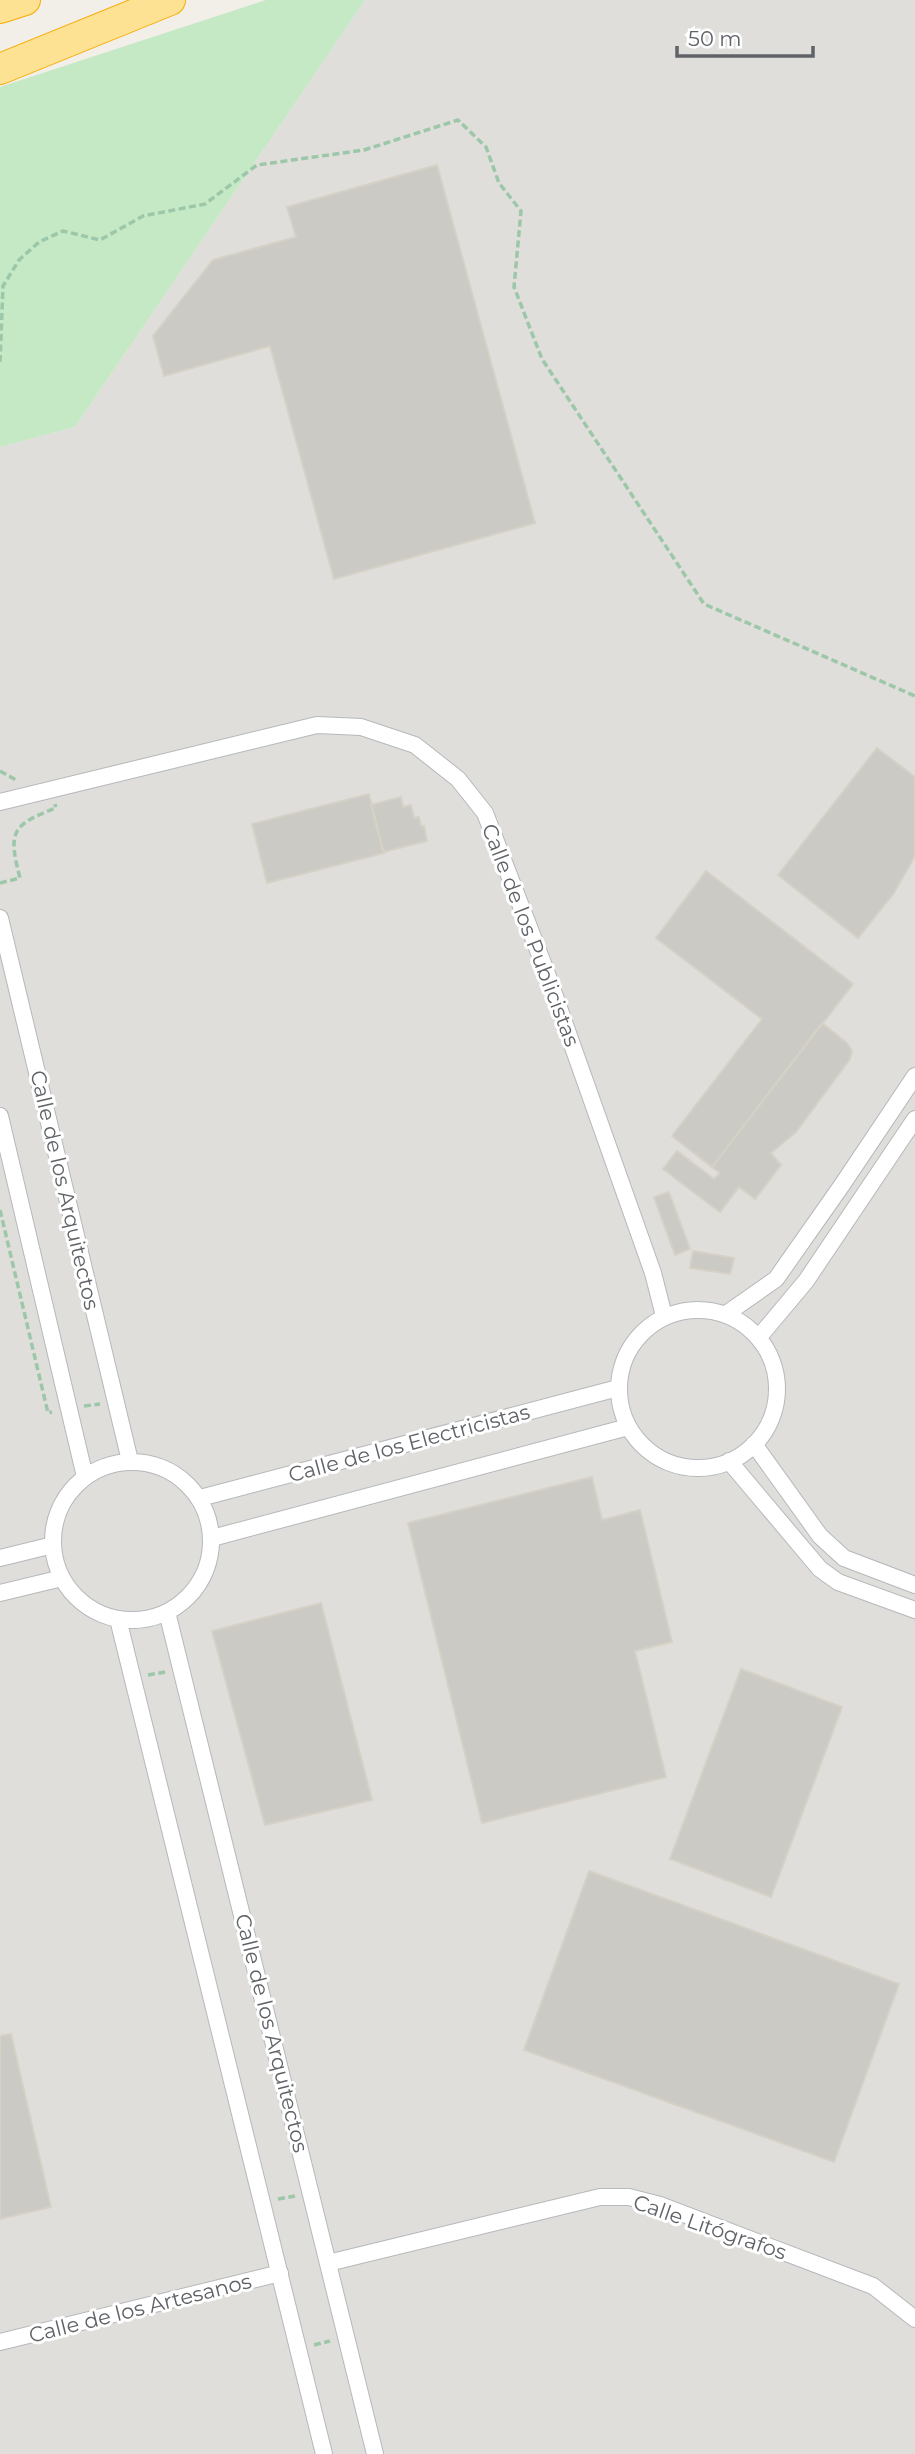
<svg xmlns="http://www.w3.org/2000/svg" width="915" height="2454" font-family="Montserrat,sans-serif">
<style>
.industrial{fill:#e0deda}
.green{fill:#c5e8c5}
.building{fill:#cccac5;stroke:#d6d1c6;stroke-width:2}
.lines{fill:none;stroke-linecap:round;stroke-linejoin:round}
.street-casing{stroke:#b5b8bc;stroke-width:18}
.highway-casing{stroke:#f9ab00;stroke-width:32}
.path{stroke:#9cc7a9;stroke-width:3.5;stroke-dasharray:7 3.5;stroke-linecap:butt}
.street{stroke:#fff;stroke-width:16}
.highway{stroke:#fde293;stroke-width:30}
.labels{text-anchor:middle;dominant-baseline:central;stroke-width:6;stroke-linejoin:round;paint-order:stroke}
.street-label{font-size:21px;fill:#5f6368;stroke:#fff}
</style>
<rect width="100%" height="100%" fill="#f1efe8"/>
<path class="industrial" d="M365 0H915V2454H0V447L75 427Z"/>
<path class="green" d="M266 0H365L75 427 0 447V87Z"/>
<path class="building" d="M437 165 535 523 334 579 270 346 164 376 153 336 213 260 296 237 287 207Z
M877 748 915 777V856L894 893 858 938 778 875Z
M369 794 384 853 267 883 252 824Z
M401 797 403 807 411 805 414 818 419 817 421 826H424L427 841 383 852 371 805Z
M706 871 853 984 712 1167 672 1136 762 1019 656 938Z
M822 1023 847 1043 852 1051 850 1059 796 1132 771 1153 781 1165 755 1199 739 1187 720 1212 663 1169 677 1151 714 1179 720 1173 712 1167Z
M669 1192 690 1249 675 1255 654 1197Z
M693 1251 734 1258 730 1274 690 1268Z
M592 1477 602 1520 640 1510 672 1642 635 1651 666 1777 482 1823 408 1523Z
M321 1603 372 1800 265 1825 212 1631Z
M741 1669 842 1707 771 1897 670 1859Z
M589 1871 899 1984 834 2162 524 2050Z
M11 2034 51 2207 0 2219V2036Z"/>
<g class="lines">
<g class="street-casing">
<path id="street" d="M0 802 317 725 361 727 415 745 458 779 485 813 546 971 653 1273 664 1316
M0 918 130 1461
M0 1116 85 1477
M619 1389a79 79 0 1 1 158 0a79 79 0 1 1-158 0Z
M726 1314 776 1279 842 1185 915 1076
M759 1337 806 1281 915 1119
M754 1444 820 1536 844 1558 915 1585
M729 1461 820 1569 838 1582 915 1610
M53 1541a79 79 0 1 1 158 0a79 79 0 1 1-158 0Z
M200 1498 618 1388
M212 1538 628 1427
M0 1558 53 1545
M0 1593 62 1578
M167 1612 375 2454
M118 1619 324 2454
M328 2263 600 2197H629L660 2205 873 2286 915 2319
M0 2342 280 2273"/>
</g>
<g class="highway-casing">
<path id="highway" d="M0 8 25 0
M0 69 170 0"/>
</g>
<path class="path" d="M0 362 3 286 19 260 39 242 63 231 100 240 143 216 205 204 257 165 364 150 458 120 486 147 499 183 521 211 514 287 542 359 704 604 915 696
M0 771 16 780
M0 883 20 878C8 832 11 825 56 808L55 804
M0 1210 48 1413 52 1412
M84 1406 100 1404
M148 1675 165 1672
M278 2199 295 2196
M314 2345 330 2341"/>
<use href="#street" class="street"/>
<use href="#highway" class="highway"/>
</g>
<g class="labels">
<g class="street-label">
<text transform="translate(531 935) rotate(69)">Calle de los Publicistas</text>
<text transform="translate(65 1190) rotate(77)">Calle de los Arquitectos</text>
<text transform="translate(409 1443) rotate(-15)">Calle de los Electricistas</text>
<text transform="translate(272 2033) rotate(76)">Calle de los Arquitectos</text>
<text transform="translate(710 2227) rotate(19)">Calle Litógrafos</text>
<text transform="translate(140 2308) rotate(-14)">Calle de los Artesanos</text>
</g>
</g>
<path d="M677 46v10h136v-10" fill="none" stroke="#5f6368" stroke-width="3.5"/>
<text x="688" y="46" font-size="21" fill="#5f6368" stroke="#ffffff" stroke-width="5" paint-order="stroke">50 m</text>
</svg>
